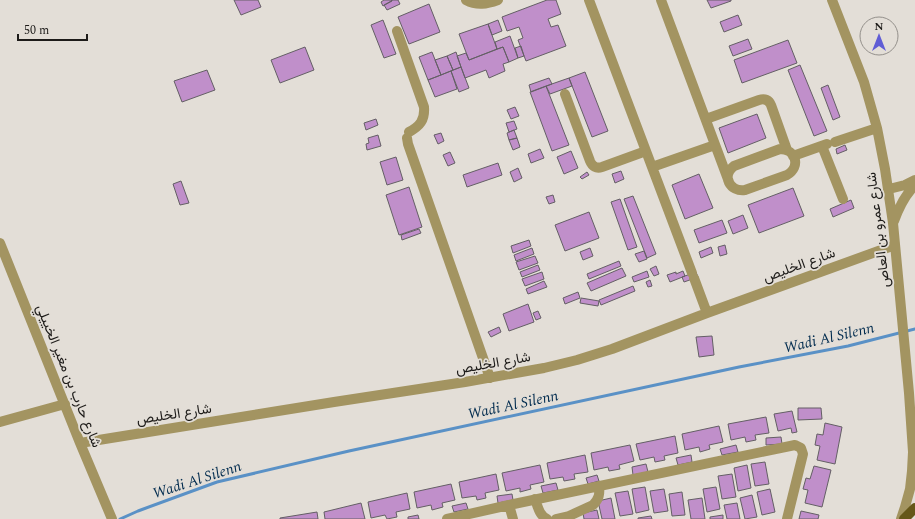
<svg xmlns="http://www.w3.org/2000/svg" width="915" height="519" font-family="Spectral,Vazirmatn,serif">
<style>
.lines{fill:none;stroke-linecap:round;stroke-linejoin:round}
.stream{stroke:#5a91c6;stroke-width:3}
.building{fill:#c08fca;stroke:#645f65}
.minor{stroke:#a39461;stroke-width:10}
.major{stroke:#665719;stroke-width:10}
.labels{text-anchor:middle;dominant-baseline:central;stroke-width:3.5;stroke-linejoin:round;paint-order:stroke}
.street-label{font-size:14px;fill:#1d1b19;stroke:#e3ded7}
.water-label{font-size:15px;font-style:italic;fill:#012b4e;stroke:#e3ded7}
</style>
<rect width="100%" height="100%" fill="#e3ded7"/>
<g class="lines">
<path class="stream" d="M120 519 138 511 217 482 349 451 739 367 848 346 915 329"/>
</g>
<path class="building" d="M234 0H258L261 7 241 15Z
M384 0H391L392 1 383 6 381 2Z
M393 0H398L400 4 387 10 384 5Z
M547 0H556L561 14 548 19 551 27 558 25 566 46 526 61 518 40 523 38 519 27 507 31 502 17Z
M707 0H731V1L711 8Z
M429 4 440 32 409 44 398 17Z
M738 15 742 25 724 32 720 22Z
M383 20 396 54 384 58 371 25Z
M498 20 502 31 492 35 488 24Z
M488 24 497 49 469 60 459 34Z
M510 36 518 58 509 62 503 47 497 49 495 42Z
M748 39 752 49 733 56 729 46Z
M788 40 797 63 742 83 734 60Z
M521 46 524 56 518 58 515 48Z
M305 47 314 70 280 83 271 60Z
M503 47 509 62 503 64 505 71 489 78 486 70 465 78 457 56 466 53 469 60Z
M432 52 441 75 428 80 419 57Z
M456 52 461 67 453 70 447 56Z
M447 56 453 70 441 75 435 60Z
M800 65 827 131 814 136 788 70Z
M461 67 469 88 459 92 451 71Z
M207 70 215 90 182 102 174 81Z
M451 71 457 89 435 97 428 80Z
M585 72 608 131 592 137 569 78Z
M549 78 552 84 531 92 529 85Z
M569 78 572 86 550 94 546 86Z
M828 85 840 117 833 120 821 88Z
M546 86 569 145 552 151 530 92Z
M515 107 519 116 511 119 507 110Z
M757 114 766 138 728 153 719 128Z
M376 119 378 125 366 130 364 123Z
M514 121 517 129 509 132 506 123Z
M514 130 517 138 509 140 507 133Z
M441 133 444 141 438 144 434 135Z
M378 135 381 146 367 150 366 144 369 143 368 138Z
M517 138 520 147 513 150 509 140Z
M845 145 847 150 837 154 836 149Z
M540 149 544 158 531 163 528 154Z
M571 151 578 168 564 174 557 157Z
M450 152 455 163 448 166 443 155Z
M396 157 403 180 387 185 380 162Z
M498 163 502 175 467 187 463 175Z
M518 168 522 178 514 182 510 172Z
M621 171 624 179 615 183 612 174Z
M587 172 589 175 582 179 580 177Z
M699 174 713 208 685 219 672 185Z
M181 181 189 203 180 205 173 184Z
M409 187 422 227 399 235 386 195Z
M793 188 804 216 759 233 748 205Z
M553 195 555 202 549 204 546 197Z
M633 196 656 254 647 258 624 199Z
M620 199 637 247 628 250 611 202Z
M851 200 854 208 833 217 830 209Z
M589 212 599 238 565 251 555 225Z
M743 215 748 228 733 234 728 221Z
M722 220 727 233 699 243 694 230Z
M419 229 421 233 402 240 401 235Z
M529 240 531 246 513 253 511 246Z
M725 245 727 254 720 256 718 247Z
M711 247 713 253 701 258 699 252Z
M532 248 534 254 516 261 514 255Z
M590 248 593 256 583 260 580 252Z
M644 251 647 259 639 262 635 254Z
M535 256 538 263 519 270 516 262Z
M619 261 621 266 589 279 587 274Z
M538 265 540 270 522 277 520 272Z
M656 266 659 274 654 276 650 269Z
M622 268 626 276 591 291 587 283Z
M647 271 649 277 634 282 632 277Z
M683 271 685 276 670 282 667 275 676 272V274Z
M542 272 544 279 525 286 522 279Z
M696 272 698 277 684 282 682 277Z
M650 280 652 286 648 287 646 282Z
M544 281 547 287 528 294 526 289Z
M633 286 635 291 601 305 599 300Z
M578 292 580 298 565 304 563 298Z
M581 298 599 301 598 306 580 303Z
M528 304 534 322 509 331 503 314Z
M538 311 541 318 536 320 533 313Z
M499 327 501 332 491 337 488 332Z
M712 336 714 355 699 357 696 337Z
M798 408H821L822 419 798 420Z
M792 411 797 432 792 433 791 428 778 431 774 414Z
M766 417 769 433 755 435 756 440 746 442 745 437 731 440 728 424Z
M825 423 842 427 835 464 817 460 820 446 815 445 817 434 823 435Z
M719 426 723 442 709 445 710 449 700 452 699 447 685 450 682 434Z
M675 436 678 453 664 456 665 460 655 462 654 457 640 460 636 444Z
M781 437 782 444 766 445V438Z
M630 445 634 461 619 465 620 469 609 471 608 467 594 470 591 453Z
M736 445 738 452 722 455 720 449Z
M585 455 588 472 574 474 575 479 564 481 563 477 550 479 547 463Z
M691 455 692 462 678 465 676 458Z
M765 462 769 484 755 486 751 464Z
M646 464 648 472 633 475 632 467Z
M540 465 544 482 530 485 531 489 520 492V488L506 491 502 473Z
M747 465 751 488 738 491 734 468Z
M814 466 831 470 822 507 805 503 808 490 803 489 806 478 810 479Z
M496 474 499 490 485 493 486 498 477 500 476 496 462 498 459 482Z
M732 474 736 497 722 499 718 476Z
M597 475 599 481 588 484 586 478Z
M556 483 558 490 543 493 541 486Z
M451 484 455 500 442 503 443 507 432 510 431 505 417 508 414 492Z
M645 487 649 510 636 513 632 489Z
M716 487 720 509 707 512 703 489Z
M664 489 668 511 654 513 650 491Z
M770 489 775 512 762 515 757 492Z
M628 491 633 514 620 516 615 493Z
M682 492 685 515 672 516 669 494Z
M407 493 410 509 396 512 397 517 387 519 385 515 371 518 368 502Z
M512 494 513 500 498 503 497 496Z
M752 495 757 517 745 519 740 498Z
M611 498 615 519H602L598 501Z
M702 498 705 519H691L688 500Z
M361 503 365 519H325L324 512Z
M466 503 468 509 454 512 452 506Z
M737 503 740 519H727L724 505Z
M597 510 599 519H584L583 513Z
M801 511 819 515 818 519H799Z
M317 512 318 519H280V518Z
M418 515 419 519H408V517Z
M723 515V519H710V517Z
M651 516 652 519H638V518Z"/>
<g class="lines">
<path class="minor" d="M466 0C477 6 487 4 498 0
M589 0 692 273
M661 0 729 182
M832 0 864 82 877 128 885 169 893 223 909 393 913 452 912 471 910 489 905 507 901 519
M397 31 424 107C425 120 420 126 409 132
M565 94 590 161C592 166 596 169 602 167L646 151
M706 119 759 100C765 98 769 100 771 105L787 150
M407 138 408 144 490 378
M835 142 877 128
M822 146 843 199
M780 149C796 149 801 167 787 175L745 190C730 192 721 176 734 166Z
M793 156 827 144
M652 167 715 145
M889 189 905 185 915 180
M894 221C899 207 905 195 915 185
M0 243 80 443 112 519
M694 278 707 313
M0 422 65 404
M80 443 334 402 465 382 544 368 577 360 612 349 707 313 895 245
M535 499C538 507 539 515 547 519
M509 505 513 519
M447 519 509 505 795 445 801 448 803 454 787 519
M556 519 569 516 593 505C599 499 600 494 599 486"/>
<path class="major" d="M904 519 915 508"/>
</g>
<g class="labels">
<g class="street-label">
<text transform="translate(878 230) rotate(-97)">شارع عمرو بن العاص</text>
<text transform="translate(799 265) rotate(-20)">شارع الخليص</text>
<text transform="translate(493 363) rotate(-10)">شارع الخليص</text>
<text transform="translate(69 376) rotate(68)">شارع حارب بن مغير الخييلي</text>
<text transform="translate(174 414) rotate(-9)">شارع الخليص</text>
</g>
<g class="water-label">
<text transform="translate(829 338) rotate(-13)">Wadi Al Silenn</text>
<text transform="translate(513 405) rotate(-12)">Wadi Al Silenn</text>
<text transform="translate(197 480) rotate(-18)">Wadi Al Silenn</text>
</g>
</g>
<g transform="translate(879 36)"><circle r="19" fill="#e3ded7" stroke="#94908b"/>
<path d="M0-3L7 15L0 10L-7 15Z" fill="#605dd5"/>
<text y="-6" font-size="11" font-weight="bold" text-anchor="middle" fill="#1d1b19">N</text>
</g>
<path d="M18 34v6h69v-6" fill="none" stroke="#1d1b19" stroke-width="2"/>
<text x="24" y="34" font-size="12" fill="#1d1b19" stroke="#e3ded7" stroke-width="3" paint-order="stroke">50 m</text>
</svg>
